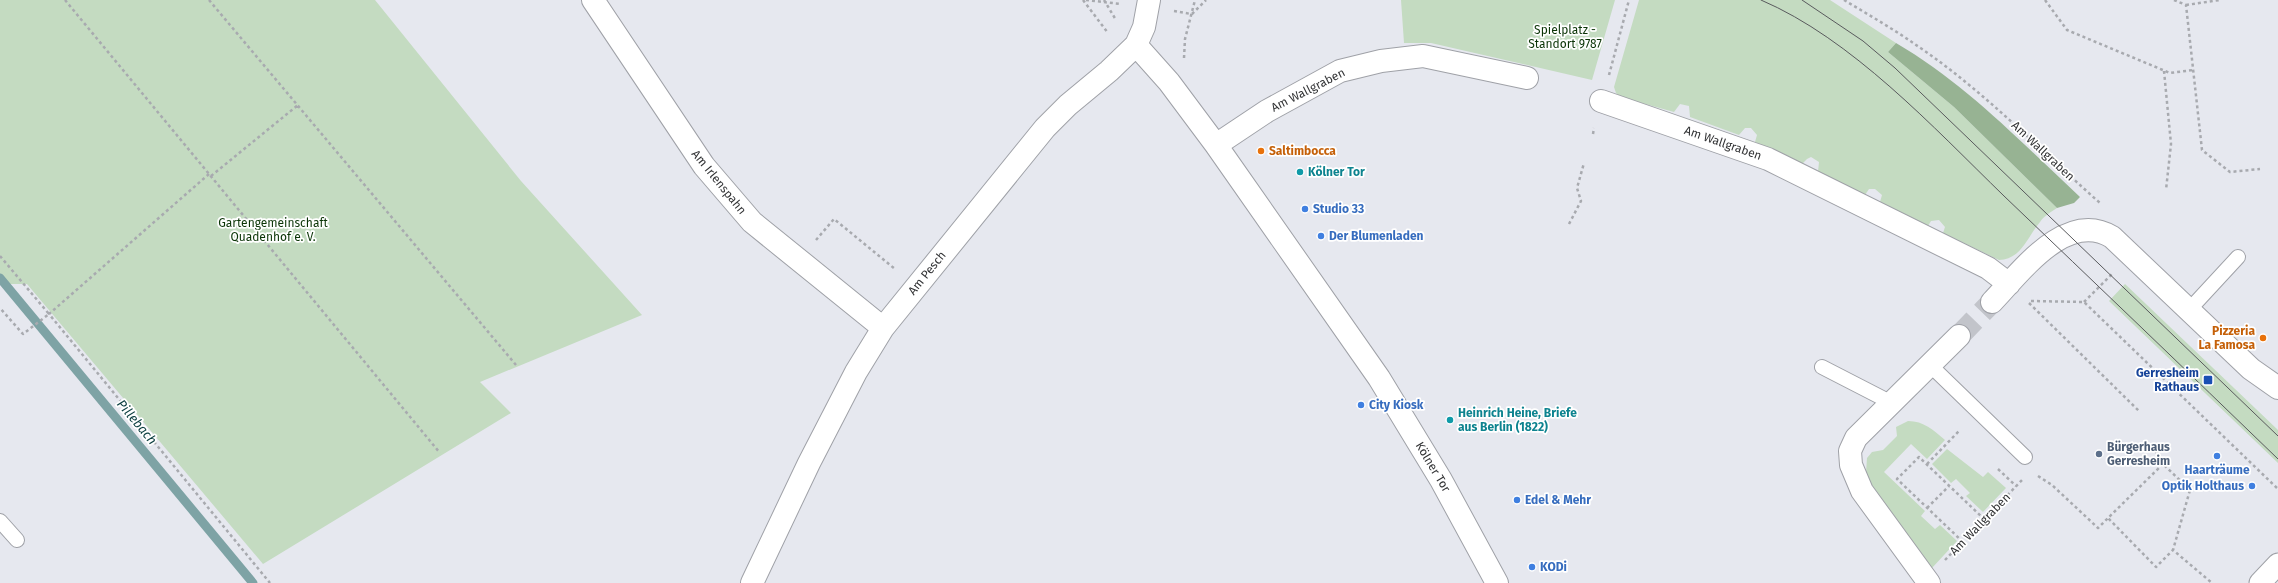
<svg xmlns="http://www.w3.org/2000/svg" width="2278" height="583" font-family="'Fira Sans',sans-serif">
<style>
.green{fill:#c4dbc1}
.forest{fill:#97b393}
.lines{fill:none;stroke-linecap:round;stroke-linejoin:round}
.stream{stroke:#7ea3a5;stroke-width:9}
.minor-tunnel{stroke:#c2c4ca;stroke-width:22;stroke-dasharray:22 11;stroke-linecap:butt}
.service-casing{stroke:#9fa1a7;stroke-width:16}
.pedestrian-casing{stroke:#9fa1a7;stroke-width:23}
.minor-casing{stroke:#9fa1a7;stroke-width:24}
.path{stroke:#a8aaaf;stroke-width:2.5;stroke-dasharray:3 3;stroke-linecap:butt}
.service{stroke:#fff;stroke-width:14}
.pedestrian{stroke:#fff;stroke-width:21}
.minor{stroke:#fff;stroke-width:22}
.tram{stroke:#595a5d;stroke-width:1}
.food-dot{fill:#e8710a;stroke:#fff;stroke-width:1.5}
.culture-dot{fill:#0f9aa8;stroke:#fff;stroke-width:1.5}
.shop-dot{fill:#3f7fe0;stroke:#fff;stroke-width:1.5}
.transit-dot{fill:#1a4fb4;stroke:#fff;stroke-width:1.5}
.service-dot{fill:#5c6f8a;stroke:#fff;stroke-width:1.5}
.labels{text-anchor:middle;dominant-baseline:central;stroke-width:3.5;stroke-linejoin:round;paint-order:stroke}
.park-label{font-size:12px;fill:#0b3507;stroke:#fff}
.street-label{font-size:12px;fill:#323335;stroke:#fff}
.food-label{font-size:12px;font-weight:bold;fill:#c56008;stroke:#fff;text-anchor:start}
.culture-label{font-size:12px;font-weight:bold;fill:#0d838f;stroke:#fff;text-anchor:start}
.shop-label{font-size:12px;font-weight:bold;fill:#366cbe;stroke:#fff;text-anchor:start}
.transit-label{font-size:12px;font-weight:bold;fill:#164399;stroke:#fff;text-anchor:end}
.service-label{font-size:12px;font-weight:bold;fill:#4e5e75;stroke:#fff;text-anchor:start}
.water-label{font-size:13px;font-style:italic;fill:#0a3d3f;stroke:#fff}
</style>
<rect width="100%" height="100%" fill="#e6e8ef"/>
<path class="green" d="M0 0H375L521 181 642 315 480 382 511 413 263 564 27 284H0Z
M1401 0H1615L1592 80 1431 43H1404Z
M1639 0H1830L1896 43 1888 52 1954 107 2057 208C2051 212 2044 216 2040 222 2027 237 2022 259 1999 260L1943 233 1945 227 1939 220 1931 221 1928 226 1880 202 1882 195 1875 189H1869L1865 195 1818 172 1819 162 1811 157 1807 159 1802 164 1755 142 1757 135 1751 128H1745L1739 135 1690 117 1689 106 1680 104 1674 112 1620 97 1616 93 1614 87Z
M2125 284 2278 430V463L2109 301Z
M1908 421C1924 421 1933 430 1945 440L1927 459 1911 444 1884 472 1925 511 1921 516 1935 529 1940 525 1957 541 1932 568 1869 481 1866 473 1867 458 1872 452 1883 450 1897 436 1896 427Z
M1947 449 1983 477 1988 472 2006 488 1983 512 1966 496 1970 493 1956 479 1951 483 1932 464Z"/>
<path class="forest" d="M1896 43C1965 83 2022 143 2080 197L2074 203 2057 208 1954 107 1888 52Z"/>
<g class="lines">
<path class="stream" d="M0 278 253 583"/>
<path class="minor-tunnel" d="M1959 336 1992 302"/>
<g class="service-casing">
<path id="service" d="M2189 310 2238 257
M1930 365 2025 457
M1822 367 1892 403
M0 521 17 540"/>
</g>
<g class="pedestrian-casing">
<path id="pedestrian" d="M2260 583 2278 564"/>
</g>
<g class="minor-casing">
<path id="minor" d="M593 0 704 166 752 222 883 328
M1136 45 1169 82 1216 145 1379 378 1441 480 1497 583
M1601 101 1768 159 1988 268 2009 284
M1216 145 1267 111 1340 71 1381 61 1423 56 1527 78
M1992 302C2020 273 2066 209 2112 237L2251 369 2278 388
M752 583 809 463 856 372 883 328 1045 128 1068 105 1109 71 1136 45 1144 27 1149 0
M1929 583 1862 491 1851 465 1850 451 1856 438 1959 336"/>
</g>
<path class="path" d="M65 0 440 453
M209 0 516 365
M1083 0 1108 33
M1086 0 1121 4
M1104 0 1116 20
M1844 0C1869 15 1895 30 1919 47 1985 92 2040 150 2100 203
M2045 0 2067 30 2170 73 2193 70
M2174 0 2186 5 2202 150 2230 172 2260 169
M2186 5 2220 0
M1174 11 1191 14
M1192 14 1206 0
M1184 58 1185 39 1195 0
M2164 71 2171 144 2166 190
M1609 75 1629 0
M1593 134 1594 128
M209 174 49 314 270 583
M211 176 298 105
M1569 224 1581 201 1577 188 1584 163
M816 240 834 219 895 269
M0 256 49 314 23 334 0 308
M2031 301 2084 302 2278 489
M2084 302 2112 274
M2029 303 2140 412
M2152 445 2163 464 2190 490 2173 550 2212 583
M1927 464 1959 431
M2163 464 2108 518 2156 567 2173 550
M1998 469 2016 486
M2038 476 2052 485 2098 528 2108 518
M1927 508 1949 486
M1963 542 1897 479 1919 457 1984 519
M1945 560 2022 480"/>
<use href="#service" class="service"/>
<use href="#pedestrian" class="pedestrian"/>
<use href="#minor" class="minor"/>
<path class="tram" d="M1761 0C1852 39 1933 127 2004 196 2095 283 2187 371 2278 459
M1802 0 1863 41 1895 68 2278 436"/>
</g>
<g class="food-dot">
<circle cx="1261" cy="151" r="4"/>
<circle cx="2263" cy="338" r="4"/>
</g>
<g class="culture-dot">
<circle cx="1300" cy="172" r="4"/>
<circle cx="1450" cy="420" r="4"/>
</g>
<g class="shop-dot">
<circle cx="1305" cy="209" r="4"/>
<circle cx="1321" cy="236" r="4"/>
<circle cx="1361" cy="405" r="4"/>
<circle cx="2217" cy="456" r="4"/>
<circle cx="2252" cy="486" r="4"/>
<circle cx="1517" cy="500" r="4"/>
<circle cx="1532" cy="567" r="4"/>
</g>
<rect class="transit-dot" x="2203" y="375" width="10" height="10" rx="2"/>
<circle class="service-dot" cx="2099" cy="454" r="4"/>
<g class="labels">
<g class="park-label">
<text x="1565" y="30">Spielplatz -<tspan x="1565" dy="14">Standort 9787</tspan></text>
<text x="273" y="223">Gartengemeinschaft<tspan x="273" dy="14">Quadenhof e. V.</tspan></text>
</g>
<g class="street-label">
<text transform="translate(1308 90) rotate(-27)">Am Wallgraben</text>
<text transform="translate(1723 143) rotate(19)">Am Wallgraben</text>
<text transform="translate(2043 151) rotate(43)">Am Wallgraben</text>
<text transform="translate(719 182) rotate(51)">Am Irlenspahn</text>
<text transform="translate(927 273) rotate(-51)">Am Pesch</text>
<text transform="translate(1433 467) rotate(59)">Kölner Tor</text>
<text transform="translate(1980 524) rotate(-46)">Am Wallgraben</text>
</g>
<g class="food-label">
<text x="1269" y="151">Saltimbocca</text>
<text x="2255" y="331" text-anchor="end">Pizzeria<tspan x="2255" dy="14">La Famosa</tspan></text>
</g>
<g class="culture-label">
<text x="1308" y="172">Kölner Tor</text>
<text x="1458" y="413">Heinrich Heine, Briefe<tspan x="1458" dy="14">aus Berlin (1822)</tspan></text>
</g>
<g class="shop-label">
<text x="1313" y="209">Studio 33</text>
<text x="1329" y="236">Der Blumenladen</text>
<text x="1369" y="405">City Kiosk</text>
<text x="2217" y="470" text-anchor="middle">Haarträume</text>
<text x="2244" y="486" text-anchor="end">Optik Holthaus</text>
<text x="1525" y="500">Edel &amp; Mehr</text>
<text x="1540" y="567">KODi</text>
</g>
<g class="transit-label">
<text x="2199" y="373">Gerresheim<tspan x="2199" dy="14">Rathaus</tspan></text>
</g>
<g class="service-label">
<text x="2107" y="447">Bürgerhaus<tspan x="2107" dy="14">Gerresheim</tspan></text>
</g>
<g class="water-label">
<text transform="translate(137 422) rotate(50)">Pillebach</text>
</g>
</g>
</svg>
